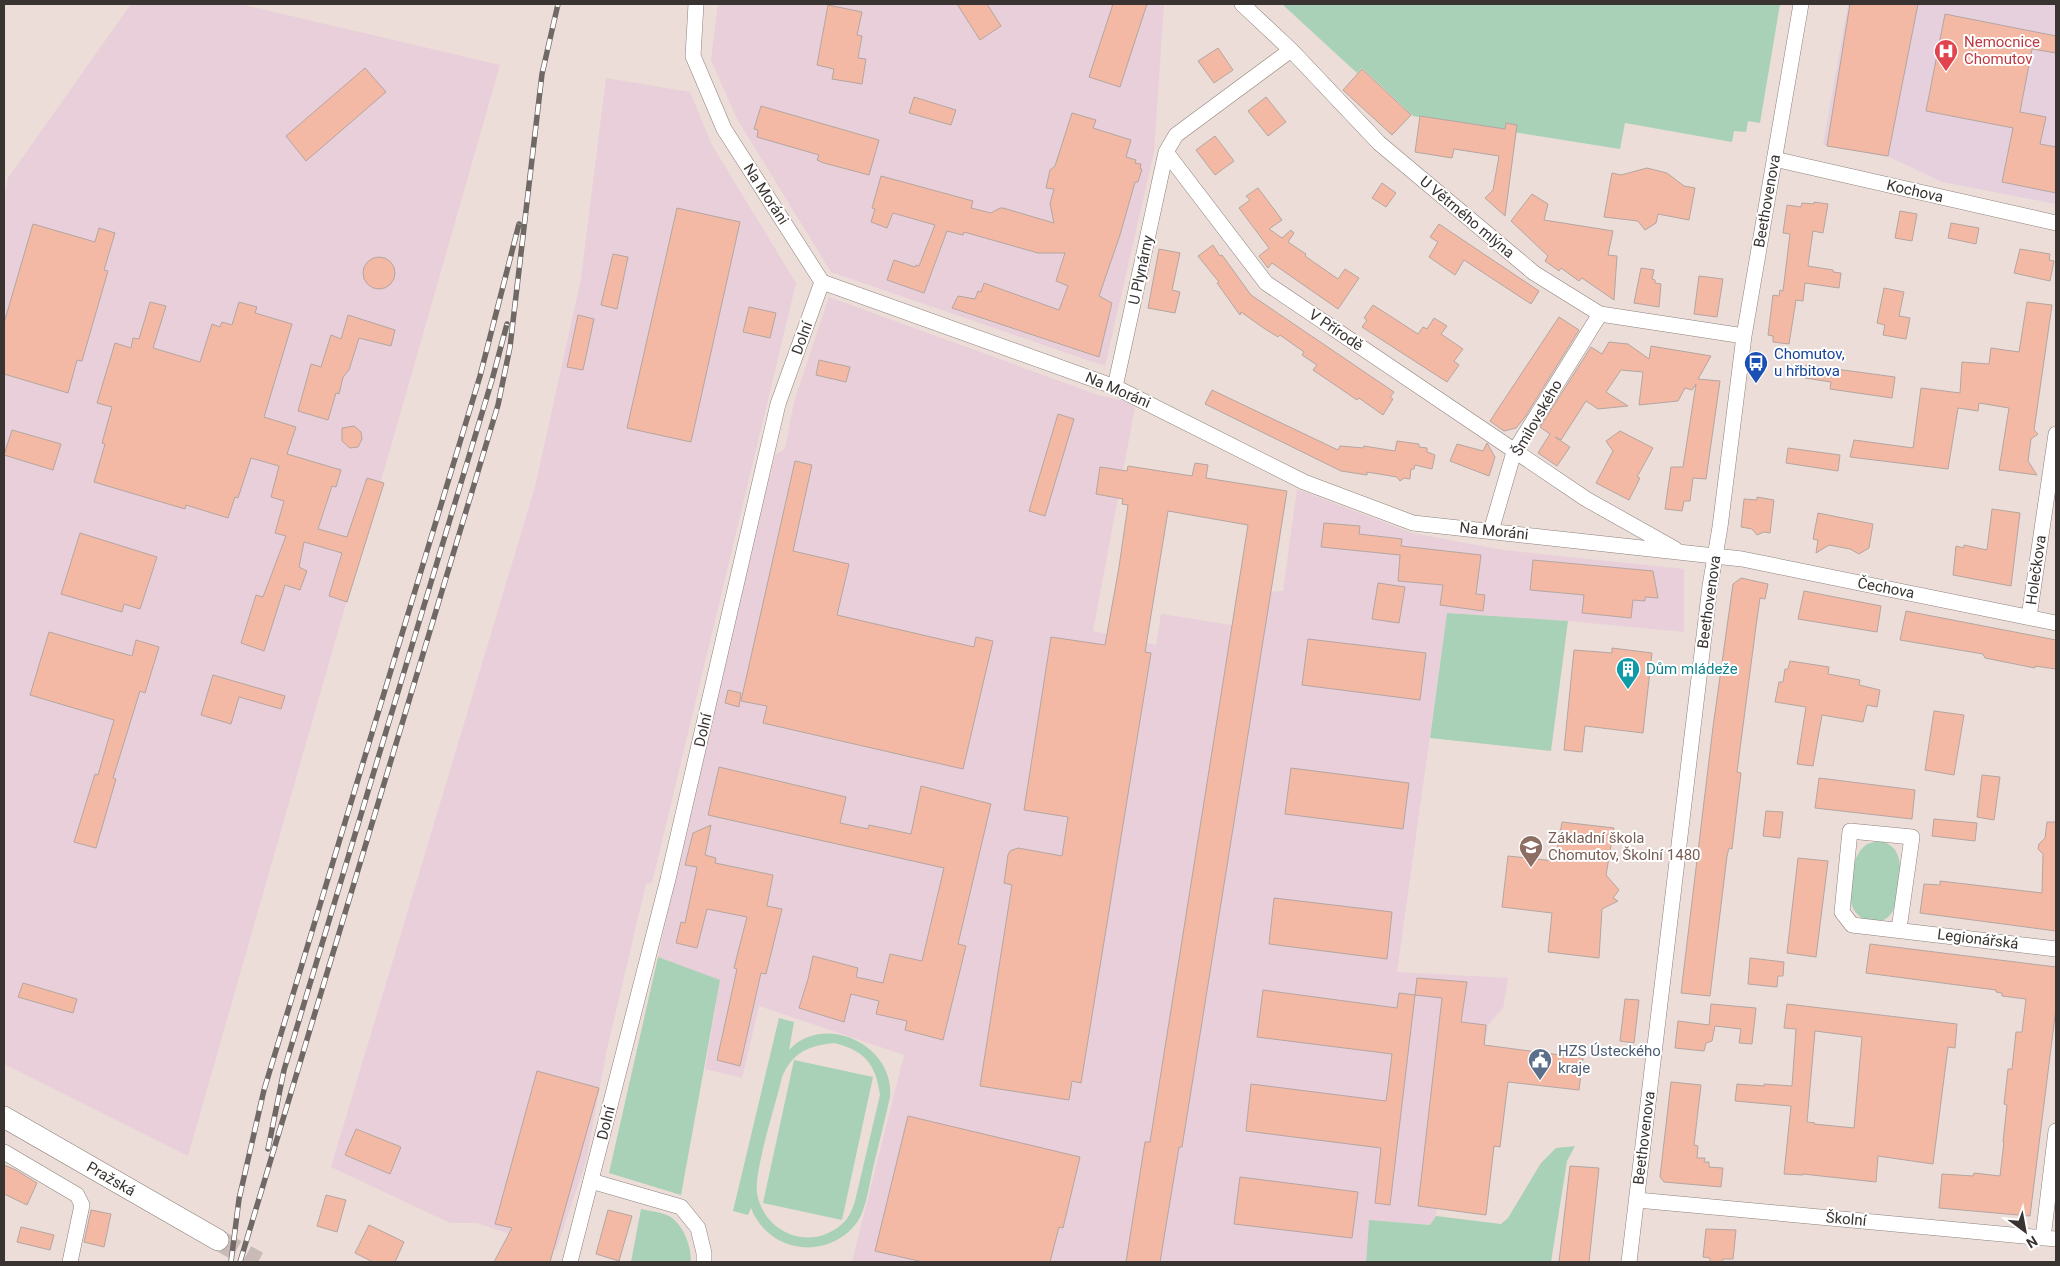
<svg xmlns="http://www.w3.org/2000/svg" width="2060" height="1266" font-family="Roboto,sans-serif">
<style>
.industrial{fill:#e8cfd9}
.medical{fill:#e6d0dd}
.green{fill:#a8d1b7;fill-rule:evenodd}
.building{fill:#f3b9a4;stroke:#b4a6a1;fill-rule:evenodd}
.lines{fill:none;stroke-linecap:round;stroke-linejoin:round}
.secondary-tunnel{stroke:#c8bbb7;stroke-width:21;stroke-dasharray:21 11;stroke-linecap:butt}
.street-casing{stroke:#8d807b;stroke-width:16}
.secondary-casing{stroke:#8d807b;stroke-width:22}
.street{stroke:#fff;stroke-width:15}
.secondary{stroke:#fff;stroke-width:21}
.rail-casing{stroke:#706865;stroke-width:5.5}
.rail{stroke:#fff;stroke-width:4;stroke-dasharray:11;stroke-linecap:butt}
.labels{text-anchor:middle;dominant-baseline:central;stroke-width:4;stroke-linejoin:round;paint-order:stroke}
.health-label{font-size:15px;fill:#be3a42;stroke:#fff;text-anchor:start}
.street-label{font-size:15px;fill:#393432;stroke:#fff}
.transit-label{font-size:15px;fill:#164399;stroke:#fff;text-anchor:start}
.culture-label{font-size:15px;fill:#0d838f;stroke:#fff;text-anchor:start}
.education-label{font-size:15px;fill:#785e54;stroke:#fff;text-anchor:start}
.service-label{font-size:15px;fill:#4e5e75;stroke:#fff;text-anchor:start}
</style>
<rect width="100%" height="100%" fill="#ecddd8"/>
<path class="industrial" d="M131 4H240L500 65 188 1156 4 1064V200L8 178Z
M718 4H1164L1154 152 1105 366 831 272 736 117 711 60Z
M606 78 690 92 712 145 796 283 652 883 646 884 607 1049 586 1161 556 1250 477 1223H450L331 1167 535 487 581 279Z
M829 297 1098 395 1125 401 1135 407 1093 631 1156 645 1161 614 1232 625 1270 592 1283 591 1297 489 1412 533 1503 550 1684 569V632L1568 621 1447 613 1397 972 1508 978 1503 1008 1488 1025 1485 1044 1456 1041 1436 1216 1430 1225 1369 1220 1366 1262H852L904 1055 759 1006 742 1078 705 1069 720 981 658 957 721 677 775 455 785 449 794 402Z"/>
<path class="medical" d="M1848 4H2056V204L1942 182 1889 157 1823 145Z"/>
<path class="green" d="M1282 4H1780L1760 123 1748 121 1746 132 1734 131 1732 142 1625 123 1620 149 1413 116 1362 68 1357 73Z
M1447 613 1568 621 1551 751 1430 738Z
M1881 841C1889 844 1895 847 1898 856 1903 868 1899 907 1889 916 1883 922 1876 922 1868 923 1860 917 1853 912 1851 902 1847 886 1852 855 1866 845 1870 842 1877 842 1881 841Z
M658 957 720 980 681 1195 609 1173Z
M779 1018 794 1022 789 1050C824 1012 895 1045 890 1097 885 1120 879 1142 874 1164 870 1180 868 1198 862 1213 852 1238 821 1252 795 1246 775 1242 758 1227 751 1208L748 1215 733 1211ZM834 1043C864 1050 876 1064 880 1095L855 1201C852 1210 849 1218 842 1224 811 1252 764 1234 757 1193 754 1170 776 1104 782 1077 793 1052 808 1046 834 1043Z
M794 1060 873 1077 842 1220 763 1203Z
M1575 1146 1567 1161 1551 1262H1366L1369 1220 1430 1225 1436 1216 1501 1224 1508 1218 1541 1163 1556 1148Z
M641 1209C649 1211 661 1212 669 1216 684 1225 691 1246 691 1262H631Z"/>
<path class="building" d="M957 4H987L1001 26 980 40Z
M1113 4H1147L1120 87 1089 77Z
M1850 4H1918L1888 156 1827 146Z
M828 5 862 12 857 35 862 36 858 58 866 59 862 84 832 79 834 69 817 65Z
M1945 14 2056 36V53L2032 49 2020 112 2046 117 2040 144 2056 147V193L2002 182 2013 128 1926 111Z
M1218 48 1233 70 1214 83 1198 61Z
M365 68 386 92 306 161 286 136Z
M1362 69 1411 115 1392 135 1343 90Z
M914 97 956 110 951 125 909 113Z
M1266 97 1286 122 1268 136 1248 111Z
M761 106 879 140 869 175 824 163 817 160 819 155 757 137 758 130 754 129Z
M1072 113 1096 120 1093 128 1131 140 1126 157 1136 160 1135 163 1141 164 1140 169H1142L1138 182H1135L1120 235 1099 296 1112 303 1099 357 952 308 958 296 975 299 978 291 981 292 984 283 1059 310 1068 286 1056 281 1065 253H1038L964 232 963 235 947 231 924 293 887 280 894 260 915 267 916 265 919 266 935 225 893 213 887 228 871 222 875 209 872 208 881 176 973 201 971 208 991 213 1000 208H1003L1054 223 1050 204 1054 189 1046 188 1050 170 1055 166Z
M1420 116 1505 129 1506 123 1517 125 1505 216 1485 198 1493 190 1499 156 1454 149 1452 158 1415 152Z
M1215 136 1234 161 1215 175 1196 150Z
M1647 168 1667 173 1684 186 1695 188 1689 220 1658 214 1656 223 1645 230 1638 221 1604 217 1612 173 1621 175Z
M1382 183 1396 193 1386 207 1372 198Z
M1258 188 1282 220 1269 229 1282 238 1291 230 1294 233 1288 242 1306 254 1305 256 1338 279 1345 269 1359 278 1338 309 1272 263 1268 268 1259 256 1269 248 1239 208 1250 200 1246 196Z
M1532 194 1548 204 1544 220 1613 231 1608 255 1617 256 1614 300 1582 278 1579 281 1561 268 1559 271 1545 261 1548 256 1511 221Z
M1814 202 1828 204 1823 233 1813 231 1808 266 1833 270V272L1841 273 1839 288 1805 283 1803 301 1796 300 1789 344 1773 342V336L1768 335 1773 295 1779 296 1780 290 1783 291 1790 234 1783 233 1787 205 1801 207 1802 203 1814 204Z
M677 208 740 222 691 442 627 428Z
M1900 211 1917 214 1912 241 1895 238Z
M1951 223 1979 228 1976 244 1948 238Z
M33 224 95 242 99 228 115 233 104 270 108 271 82 361 77 360 68 393 4 374V323Z
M1439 224 1539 291 1531 304 1464 260 1455 275 1429 257 1438 242 1430 237Z
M1213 245 1220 256 1222 255 1251 295 1394 392 1390 397 1393 399 1383 415 1359 398 1357 400 1313 370 1317 365 1302 355 1304 352 1280 335 1278 337 1265 329 1241 312 1240 315 1217 283 1219 282 1198 256Z
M1159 249 1180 253 1172 290 1180 292 1175 313 1148 308Z
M2020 249 2050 254 2049 260 2054 261 2050 281 2014 273Z
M613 254 628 257 617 309 601 305Z
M363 273a16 16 0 1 1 32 0a16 16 0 1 1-32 0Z
M1641 268 1654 270 1652 279 1655 280V283L1661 284 1659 307 1634 303Z
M1699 276 1723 279 1717 317 1694 314Z
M1884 288 1904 292 1899 316 1910 318 1906 339 1883 335 1885 325 1877 323Z
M150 302 166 306 153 348 200 362 212 324 220 327 222 322 232 325 239 302 257 307 255 313 292 324 264 417 296 427 287 454 341 470 336 487 332 486 318 529 347 537 367 478 384 483 347 602 329 596 342 553 304 542 299 567 307 571 300 590 285 585 264 651 241 643 256 595 263 597 286 536 275 533 284 501 271 497 279 466 251 458 238 498 235 497 228 518 186 505 185 509 94 482 105 444 102 443 112 407 97 403 115 343 131 348 133 338 139 339Z
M2027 302 2052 305 2034 430 2038 434 2031 439 2028 461 2037 475 1999 470 2009 408 1979 403 1978 411 1958 408 1948 469 1850 457 1854 440 1913 448 1921 388 1960 393 1962 362 1989 364 1991 348 2019 352Z
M1373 305 1418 334 1423 327 1427 329 1434 318 1447 326 1441 334 1463 349 1454 361 1459 365 1447 382 1362 327 1367 320 1364 318Z
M749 307 776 313 770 338 743 332Z
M348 315 395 330 391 346 359 338 349 370 343 377 339 394 336 393 328 420 298 411 311 364 321 367 331 335 341 339Z
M578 315 594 319 583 370 567 367Z
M1559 317 1579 330 1525 417 1516 428 1504 431 1490 421Z
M1609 342 1628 344 1649 359 1651 346 1711 356 1698 379 1720 381 1706 479 1693 478 1690 501H1684L1682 511 1665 509 1671 467H1683L1696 384 1692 390 1685 388 1678 401 1639 405 1643 372 1621 370 1606 392 1628 406 1598 409 1586 401 1561 440 1555 437 1570 447 1557 466 1538 453 1550 434 1540 427 1591 347 1602 354Z
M819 360 850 367 846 382 816 375Z
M1806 365 1895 377 1892 398 1830 389 1831 382 1805 378Z
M1212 390 1338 450 1340 446 1363 448 1364 446 1395 451 1397 441 1419 444V447L1427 448V452L1435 455 1432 469 1415 465 1414 469H1411L1410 479 1404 478 1400 481 1397 477 1367 472V475L1341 471 1205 404Z
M1058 414 1074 419 1045 516 1029 511Z
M354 426 361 432 362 439 358 447 350 448 342 441V428Z
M12 430 61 444 53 470 4 455Z
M1620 431 1653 448 1637 477 1640 478 1629 500 1596 483 1613 451 1606 441Z
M1487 443 1495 457 1489 476 1450 461 1457 444 1483 451Z
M1788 448 1840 455 1838 471 1786 463Z
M795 461 812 465 793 551 849 564 837 615 974 647 976 637 993 641 963 769 763 723 767 706 741 701Z
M1195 463 1208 465 1206 478 1287 491 1182 1147H1179L1160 1262H1126L1145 1142H1150L1248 525 1168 511 1145 652 1151 653 1081 1083 1072 1081 1069 1100 980 1086 1012 885 1004 883 1008 855 1010 851 1018 848 1062 856 1068 817 1024 810 1051 637 1105 645 1119 567 1128 505 1122 504 1123 499 1096 494 1100 467 1127 471 1128 466 1192 476Z
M1757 497 1774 500 1770 533 1764 532 1757 535 1752 529 1741 527 1744 499 1757 500Z
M1992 509 2020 513 2011 586 1953 575 1956 546 1964 548V545L1987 550Z
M1818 513 1873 524 1869 548 1859 554 1850 549 1829 545 1816 553 1818 540 1813 539Z
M1324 523 1360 526 1359 534 1402 539 1401 546 1481 555 1476 594 1485 595 1483 611 1440 605 1443 585 1398 581 1400 555 1321 547Z
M80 533 157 557 140 609 124 604 122 612 61 594Z
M1533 560 1653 571 1658 598 1645 597V601L1633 600 1631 618 1582 613 1584 595 1530 590Z
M1741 578 1768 584 1765 599 1760 598 1756 626 1737 772 1741 773 1732 849 1729 848 1727 856 1710 996 1681 993 1713 727 1733 584Z
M1378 583 1405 587 1399 623 1372 619Z
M1804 591 1881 606 1877 632 1798 619Z
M1906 611 2056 640V669L2035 666V668L1985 658 1983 654 1900 640Z
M49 632 132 656 136 640 159 647 145 693 140 691 113 778 116 779 96 848 74 842 95 774 98 775 114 720 30 695Z
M1308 639 1426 653 1420 700 1302 685Z
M1612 648 1652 653 1643 733 1585 726 1582 752 1564 750 1574 650 1612 653Z
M1790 661 1829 667 1828 674 1860 680 1859 685 1880 690 1877 707 1867 705 1863 722 1822 715 1813 766 1797 764 1806 707 1775 702 1779 682H1783L1785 669H1788Z
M213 675 285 696 281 709 239 697 231 724 201 715Z
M728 690 741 693 739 707 725 703Z
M1934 711 1964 715 1954 775 1925 770Z
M719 767 846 797 840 823 868 829 869 825 911 834 921 786 991 804 958 944 966 946 943 1040 905 1030 907 1021 876 1014 879 1001 851 994 844 1022 799 1008 808 979 813 956 858 968 856 977 883 983 890 954 922 961 944 868 708 815Z
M1291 768 1409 783 1403 829 1285 814Z
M1982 775 2000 777 1994 820 1977 817Z
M1819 778 1915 790 1912 819 1815 808Z
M1766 811 1783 812 1780 838 1763 836Z
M1934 819 1977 823 1975 841 1932 836Z
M1562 822 1614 828 1606 875 1619 890 1613 898 1618 901 1602 909 1599 958 1548 952 1552 913 1502 907 1508 856 1555 861Z
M2047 822H2056V931L1920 913 1924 884 1940 885V881L2042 893 2043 854 2038 849 2039 844 2045 838Z
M711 825 705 855 716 858 715 863 773 875 767 906 782 909 766 974 761 973 740 1066 717 1060 737 969 734 968 747 917 707 909 697 948 676 943 681 922 685 923 697 867 685 865 693 833Z
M1798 858 1828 861 1816 957 1787 953Z
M1274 898 1392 912 1387 959 1269 944Z
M1870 944 2056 967V1008L2030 1216 1939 1208 1942 1174 1973 1176 1974 1173 2000 1176 2004 1142H2003L2007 1105 2004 1104 2008 1069H2012L2016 1032H2022L2026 999 2002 996V993L1996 992V990L1866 973Z
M1750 958 1784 962 1783 976H1778L1777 987 1748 984Z
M1417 978 1467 982 1461 1022 1486 1025 1484 1045 1583 1058 1579 1090 1508 1082 1500 1147 1494 1146 1486 1215 1418 1206 1442 998 1415 995Z
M23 983 77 999 73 1013 18 997Z
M1263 990 1397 1008 1399 993 1415 995 1390 1205 1375 1203 1381 1148 1246 1131 1251 1084 1386 1101 1388 1087 1392 1054 1257 1037Z
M1625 999 1639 1000 1634 1043 1620 1041Z
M1711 1004 1756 1008 1752 1044 1739 1043 1741 1029 1715 1026 1712 1041 1706 1043 1704 1051 1675 1048 1678 1021 1709 1025Z
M1787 1004 1957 1024 1955 1048 1948 1047 1933 1164 1878 1156 1876 1182 1803 1174V1175L1784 1174 1791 1106 1735 1101 1737 1084 1764 1086V1084L1792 1086 1796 1029 1784 1028ZM1815 1031 1862 1037 1854 1128 1814 1124 1815 1123 1807 1122Z
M537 1071 599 1088 550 1262H494L512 1228 495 1224Z
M1671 1082 1701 1085 1694 1145 1698 1146 1697 1158H1705L1704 1162H1709V1167L1723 1168 1721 1187 1664 1182 1660 1177Z
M908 1116 1080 1157 1063 1228 1059 1227 1050 1262H923L875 1251Z
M356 1129 401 1147 390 1174 345 1155Z
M4 1165 16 1170 37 1183 27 1205 4 1194Z
M1570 1166 1599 1168 1589 1262H1559Z
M1240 1177 1358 1192 1352 1238 1234 1224Z
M326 1195 346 1200 337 1232 317 1226Z
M91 1210 111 1214 104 1247 84 1242Z
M608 1210 632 1216 619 1261 596 1254Z
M369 1225 404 1242 395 1262H373L355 1253Z
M21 1227 54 1235 50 1250 17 1242Z
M1706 1229 1736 1230 1733 1259H1723L1722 1262H1710V1258L1703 1257Z"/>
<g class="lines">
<path class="secondary-tunnel" d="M218 1240 258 1262"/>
<g class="street-casing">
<path id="street" d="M696 4 693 56 724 129 822 282 1115 387 1304 482 1413 523 1742 559 2056 623
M1242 4 1291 50 1379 143 1534 273 1600 314 1744 336
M1166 152 1266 283 1586 499 1675 549
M1774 159 2056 223
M1115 387 1166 152 1176 135 1291 50
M1491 531 1514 452 1600 314
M2029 617 2056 434
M1899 929 1912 837 1850 831 1842 912 1852 925 2056 949
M4 1152 77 1195 82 1205 70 1262
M591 1181 681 1207 698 1228 704 1253V1262
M1637 1200 2056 1239
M2043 1238 2056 1131
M570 1262 668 879 778 404 822 282
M1629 1262 1710 586 1720 527 1744 336 1801 4"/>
</g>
<g class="secondary-casing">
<path id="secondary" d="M4 1117 218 1240"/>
</g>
<use href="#street" class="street"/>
<use href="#secondary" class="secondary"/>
<g class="rail-casing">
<path id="rail" d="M268 1149 284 1070 492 380 507 324
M231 1262 239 1199 264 1090 480 376 519 224
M240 1262 498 405 510 347 542 74 558 4"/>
</g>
<use href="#rail" class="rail"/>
</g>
<defs>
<g id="hospital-pin" transform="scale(1.25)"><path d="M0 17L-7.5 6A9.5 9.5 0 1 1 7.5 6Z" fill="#e0444e" stroke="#fff"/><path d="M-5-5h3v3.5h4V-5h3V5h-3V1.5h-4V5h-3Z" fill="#fff"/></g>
<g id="bus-pin" transform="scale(1.25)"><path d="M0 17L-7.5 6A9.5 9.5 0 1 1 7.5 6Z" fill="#1a4fb4" stroke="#fff"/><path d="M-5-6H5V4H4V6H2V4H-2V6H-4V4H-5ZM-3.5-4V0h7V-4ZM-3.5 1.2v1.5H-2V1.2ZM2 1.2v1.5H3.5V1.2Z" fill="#fff"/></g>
<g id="building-pin" transform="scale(1.25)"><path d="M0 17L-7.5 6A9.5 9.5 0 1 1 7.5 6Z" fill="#0f9aa8" stroke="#fff"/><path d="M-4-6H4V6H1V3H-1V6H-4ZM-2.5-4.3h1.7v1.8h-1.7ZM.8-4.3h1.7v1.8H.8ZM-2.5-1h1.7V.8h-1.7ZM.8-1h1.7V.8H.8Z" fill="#fff"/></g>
<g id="school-pin" transform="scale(1.25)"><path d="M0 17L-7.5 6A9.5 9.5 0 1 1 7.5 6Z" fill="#8d6e63" stroke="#fff"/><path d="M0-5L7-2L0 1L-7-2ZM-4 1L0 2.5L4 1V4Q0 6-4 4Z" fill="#fff"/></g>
<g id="civic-pin" transform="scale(1.25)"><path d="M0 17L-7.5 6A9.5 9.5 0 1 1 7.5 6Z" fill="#5c6f8a" stroke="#fff"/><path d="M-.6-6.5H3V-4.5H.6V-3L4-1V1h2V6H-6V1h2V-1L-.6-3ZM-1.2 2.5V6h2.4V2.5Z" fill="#fff"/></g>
</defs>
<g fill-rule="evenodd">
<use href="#hospital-pin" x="1946" y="51"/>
<use href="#bus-pin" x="1756" y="363"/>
<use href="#building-pin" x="1628" y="669"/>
<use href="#school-pin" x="1531" y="847"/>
<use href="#civic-pin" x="1540" y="1060"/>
</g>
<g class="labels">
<g class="health-label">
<text x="1964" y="42">Nemocnice<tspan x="1964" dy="17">Chomutov</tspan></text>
</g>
<g class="street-label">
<text transform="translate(1915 191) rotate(13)">Kochova</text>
<text transform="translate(766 194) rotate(57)">Na Moráni</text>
<text transform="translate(1767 201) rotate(-80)">Beethovenova</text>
<text transform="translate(1467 217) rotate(40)">U Větrného mlýna</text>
<text transform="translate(1141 270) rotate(-78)">U Plynárny</text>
<text transform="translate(1336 330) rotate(34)">V Přírodě</text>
<text transform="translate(802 338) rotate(-70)">Dolní</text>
<text transform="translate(1118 390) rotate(23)">Na Moráni</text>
<text transform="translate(1537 418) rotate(-60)">Šmilovského</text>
<text transform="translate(1494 531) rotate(6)">Na Moráni</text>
<text transform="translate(2036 570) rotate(-82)">Holečkova</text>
<text transform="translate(1886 588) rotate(11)">Čechova</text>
<text transform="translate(1709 602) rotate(-82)">Beethovenova</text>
<text transform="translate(703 730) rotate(-77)">Dolní</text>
<text transform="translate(1978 939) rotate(7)">Legionářská</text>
<text transform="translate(606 1123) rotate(-76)">Dolní</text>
<text transform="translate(1644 1138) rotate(-83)">Beethovenova</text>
<text transform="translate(111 1179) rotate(30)">Pražská</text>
<text transform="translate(1846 1219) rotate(5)">Školní</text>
</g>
<g class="transit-label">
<text x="1774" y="354">Chomutov,<tspan x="1774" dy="17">u hřbitova</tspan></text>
</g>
<g class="culture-label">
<text x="1646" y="669">Dům mládeže</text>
</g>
<g class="education-label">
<text x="1548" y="838">Základní škola<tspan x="1548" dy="17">Chomutov, Školní 1480</tspan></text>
</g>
<g class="service-label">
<text x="1558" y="1051">HZS Ústeckého<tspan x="1558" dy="17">kraje</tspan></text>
</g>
</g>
<rect width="2060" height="1266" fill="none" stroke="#393432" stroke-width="10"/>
<g transform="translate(2025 1231) rotate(148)" stroke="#ffffff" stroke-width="4" paint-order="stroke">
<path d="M0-4L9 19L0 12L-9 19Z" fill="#393432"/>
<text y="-8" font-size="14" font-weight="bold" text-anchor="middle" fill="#393432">N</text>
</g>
</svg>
